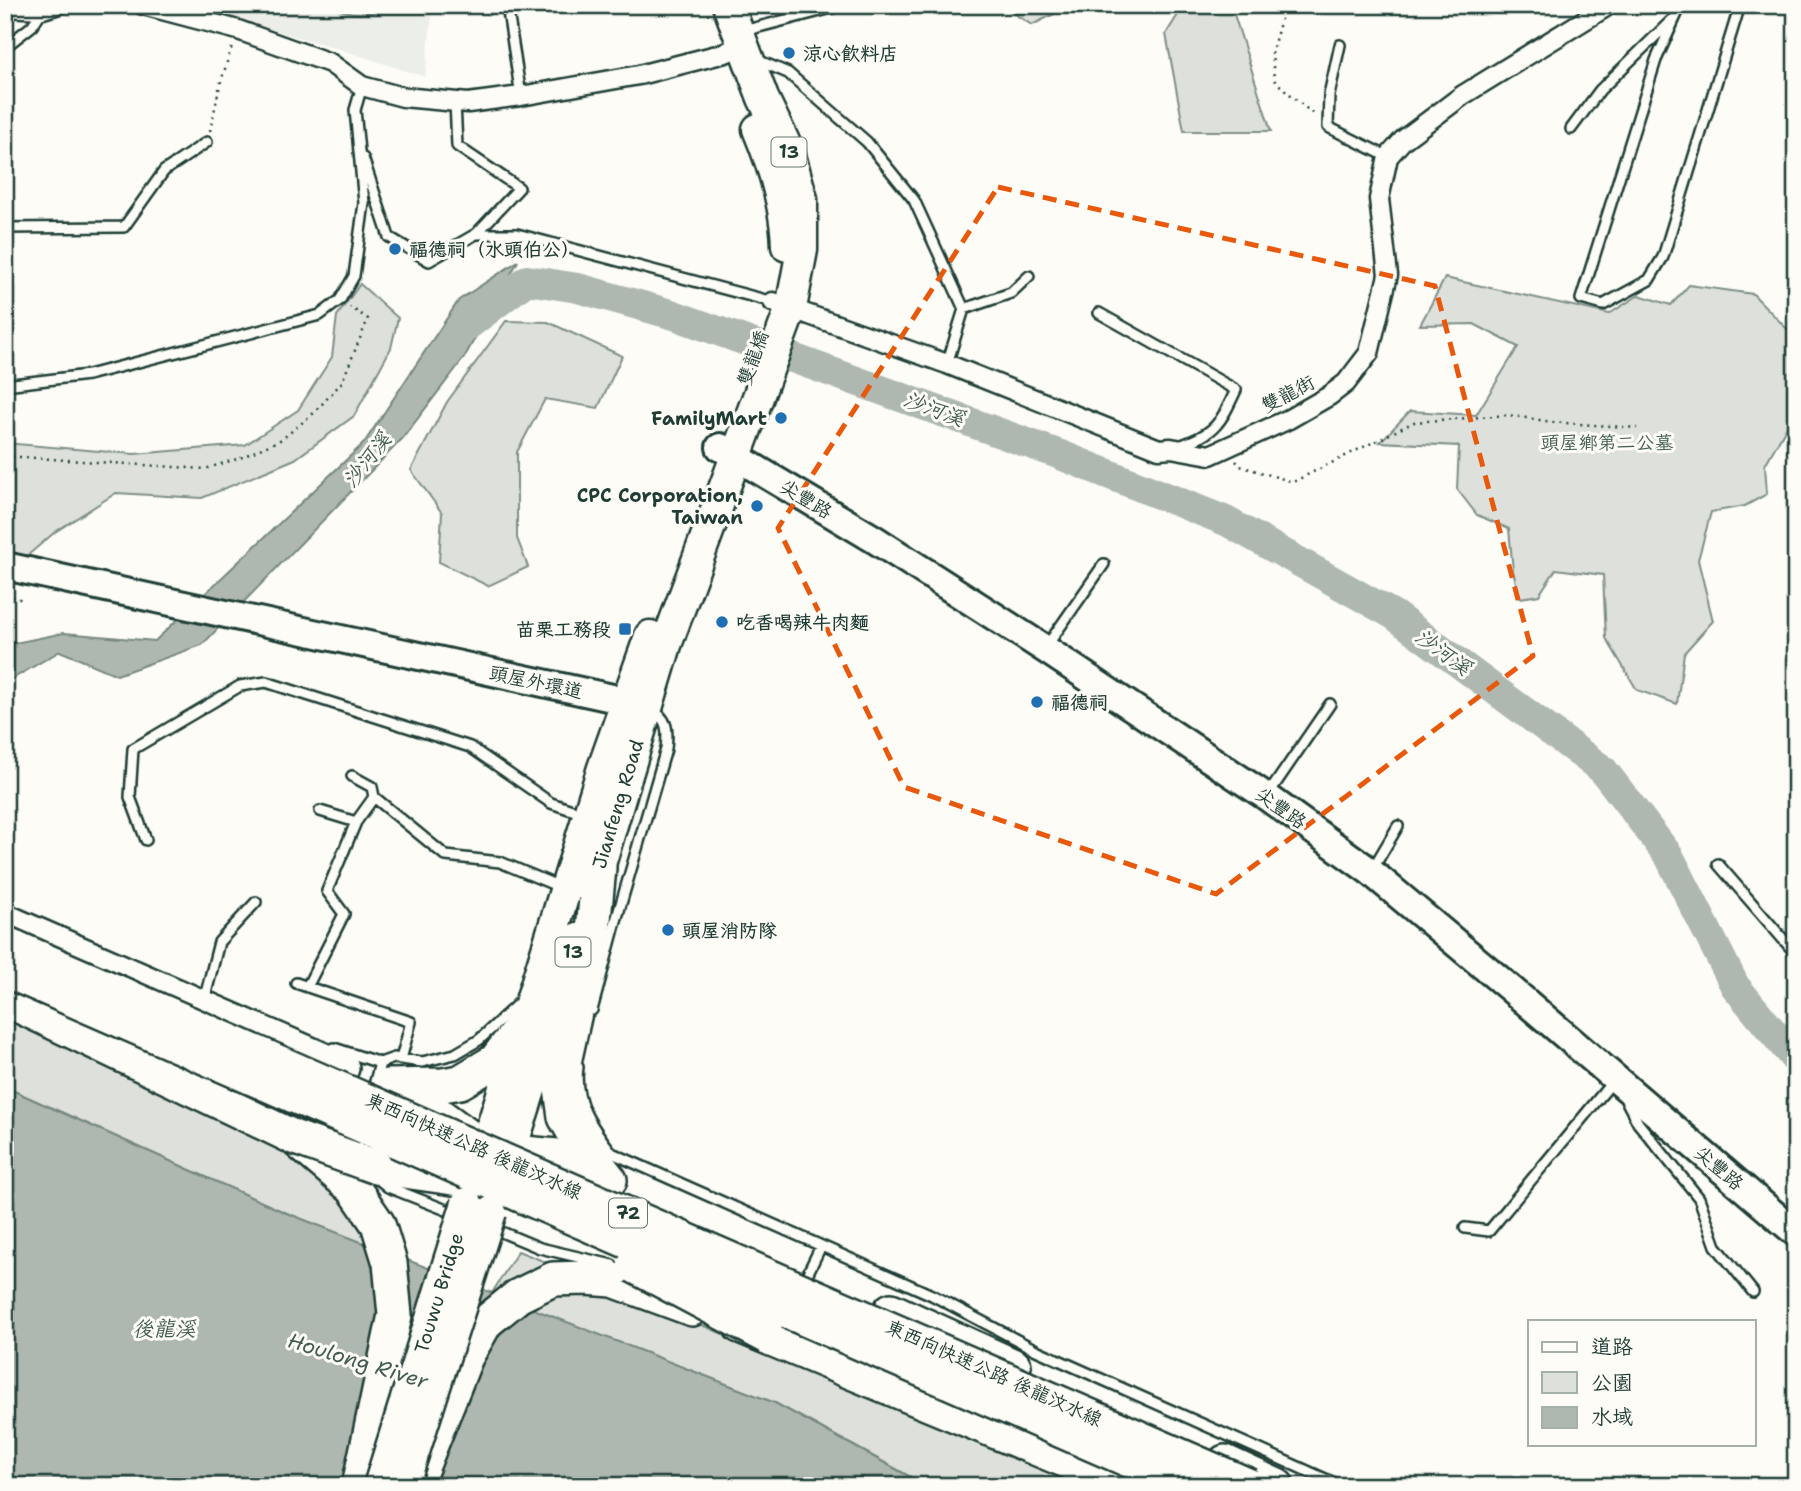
<svg xmlns="http://www.w3.org/2000/svg" width="1801" height="1491" font-family="'Shantell Sans','LXGW WenKai TC',sans-serif">
<style>
.built{fill:#eceee9}
.green{fill:#dde0db;stroke:#7e8e88;stroke-width:2}
.water{fill:#aeb8b1;stroke:#75877f;stroke-width:2}
.lines{fill:none;stroke-linecap:round;stroke-linejoin:round}
.river{stroke:#aeb8b1;stroke-width:30}
.lane-casing{stroke:#1f3d34;stroke-width:14}
.street-casing{stroke:#1f3d34;stroke-width:23}
.secondary-casing{stroke:#1f3d34;stroke-width:32}
.primary-casing{stroke:#1f3d34;stroke-width:35}
.highway-casing{stroke:#1f3d34;stroke-width:38}
.path{stroke:#1f3d34;stroke-width:2.5;stroke-dasharray:2 5;stroke-linecap:butt}
.lane{stroke:#fdfcf7;stroke-width:9}
.street{stroke:#fdfcf7;stroke-width:18}
.secondary{stroke:#fdfcf7;stroke-width:26}
.primary{stroke:#fdfcf7;stroke-width:30}
.highway{stroke:#fdfcf7;stroke-width:33}
.primary-bridge-casing{stroke:#1f3d34;stroke-width:35;stroke-linecap:butt}
.highway-bridge-casing{stroke:#1f3d34;stroke-width:38;stroke-linecap:butt}
.primary-bridge{stroke:#fdfcf7;stroke-width:30}
.highway-bridge{stroke:#fdfcf7;stroke-width:33}
.marked{fill:none;stroke:#e8590c;stroke-width:5;stroke-dasharray:14 9;stroke-linejoin:round}
.poi-dot{fill:#1f6fb2;stroke:#fdfcf7;stroke-width:2.5}
.labels{text-anchor:middle;dominant-baseline:central;stroke-width:6;stroke-linejoin:round;paint-order:stroke}
.shield{fill:#fdfcf7;stroke:#62766e;stroke-width:2}
.shield-label{font-size:18px;font-weight:bold;fill:#1f3d34}
.poi-label{font-size:19px;font-weight:bold;fill:#1f3d34;stroke:#fdfcf7;text-anchor:start}
.street-label{font-size:19px;fill:#1f3d34;stroke:#fdfcf7}
.park-label{font-size:19px;fill:#455e55;stroke:#fdfcf7}
.water-label{font-size:21px;font-style:italic;fill:#435c53;stroke:#fdfcf7}
</style>
<rect width="100%" height="100%" fill="#fdfcf7"/>
<filter id="ink" filterUnits="userSpaceOnUse"><feTurbulence type="fractalNoise" baseFrequency=".0143" numOctaves="2"/><feDisplacementMap in="SourceGraphic" scale="14" xChannelSelector="R" yChannelSelector="G"/><feConvolveMatrix kernelMatrix="1 2 1 2 8 2 1 2 1" color-interpolation-filters="sRGB"/></filter>
<g filter="url(#ink)">
<path class="built" d="M183 5H433L425 77 333 47Z"/>
<path class="green" d="M331 5H398C377 13 351 19 331 5Z
M1000 5H1072L1032 25Z
M1184 5H1233L1232 8 1271 131H1184L1166 34Z
M1445 278 1609 314 1639 295 1671 305 1689 285 1753 294 1793 335 1796 340V410L1765 465 1767 494 1745 506 1711 512 1698 560 1713 621 1684 653 1677 704 1637 690 1606 638 1603 575 1556 569 1539 595 1520 598 1513 571 1509 529 1477 515 1457 489 1459 446 1380 442 1410 411 1476 415 1518 347 1474 324 1420 325Z
M360 284 398 318 391 348 354 416 295 459 202 498 116 493 55 532 27 556 5 551V443L134 454 245 445 298 410 332 357 337 316Z
M506 321 548 322 622 356 598 408 545 399 517 452V538L528 567 488 586 439 562 442 513 411 470 447 402Z
M5 1019 274 1141 358 1208 370 1246 284 1212 5 1087Z
M518 1251 644 1301 1088 1486H927L775 1403 492 1293Z"/>
<path class="water" d="M518 261 464 358 402 439 202 645 117 675 60 651 5 683V645L64 633 155 641 364 443 459 300Z
M5 1087 284 1212 775 1403 927 1486H5Z"/>
<g class="lines">
<path class="river" d="M463 329 527 280 578 288 674 315 1058 454 1226 521 1394 615 1603 770 1669 856 1735 986 1796 1060"/>
<g class="lane-casing">
<path id="lane" d="M507 5 521 96
M1681 5 1656 60 1581 299 1603 305 1649 280 1663 257 1740 5
M743 31 832 8 833 5
M1340 45 1329 95 1328 127 1388 157
M5 47 32 26 43 9
M757 60 788 73 867 142 914 200 964 309 947 364
M455 102 457 146 519 188 476 234
M1571 129 1600 90 1672 20
M363 158 389 237 429 261 476 234H517L773 302
M5 228 124 227 164 171 207 142
M964 309 1011 293 1029 276
M1099 313 1236 390C1220 424 1216 433 1179 446
M5 385 88 375 320 315 340 300 354 276 364 203 355 110 362 86
M1046 647 1104 564
M352 776 372 787 374 797
M1267 796 1330 704
M320 811 356 822 374 797 446 856 500 862 560 887
M146 840 130 797 133 749 240 686 266 682 470 747 551 803 584 814
M1718 864 1796 954
M1372 870 1398 826
M296 983 411 1022 401 1059
M307 987 344 914 327 891 356 822
M207 998 205 997 219 942 256 902
M592 1010 616 921 666 749C668 732 669 717 650 710
M334 1048 380 1063 394 1058 422 1062 455 1054 479 1040 521 1001
M578 1067C573 1102 592 1127 612 1153L932 1295 1034 1349 1341 1486
M374 1085 380 1063
M1625 1098 1638 1123 1699 1198 1716 1246 1753 1292
M377 1178 388 1187 459 1215
M492 1228 540 1248 612 1265
M1465 1228 1489 1231 1613 1081
M802 1285 821 1246"/>
</g>
<g class="street-casing">
<path id="street" d="M143 5 238 30 330 63 362 86 403 97 468 103 521 96 639 75 725 53 742 45
M5 7 43 9 56 5
M773 302 947 364 1159 449 1171 448 1210 455 1289 419 1329 396 1346 383 1369 353 1388 275 1379 199 1388 157 1403 140 1463 95 1609 5"/>
</g>
<g class="secondary-casing">
<path id="secondary" d="M720 447 874 539 1045 649 1267 797 1371 872 1512 990 1796 1233
M5 566 626 701 646 708"/>
</g>
<g class="primary-casing">
<path id="primary" d="M758 129C773 165 786 207 787 246
M592 891 666 645 791 308 802 250V199L789 152 763 98 728 5
M479 1169 603 768 650 636
M503 1175 578 938"/>
</g>
<g class="highway-casing">
<path id="highway" d="M599 868 593 930 560 1081 565 1117 577 1138 610 1180
M5 921 342 1068
M5 999 293 1137 354 1189 378 1224 390 1263 395 1315 359 1486
M387 1086 438 1114 486 1149 509 1156 524 1153 557 1156 605 1178
M389 1086 443 1085 460 1082 495 1061 526 1021
M376 1167 474 1181
M891 1310 1014 1366
M740 1326 1127 1486
M1225 1462 1277 1486
M417 1480 466 1357 486 1322 518 1296 553 1279 586 1278 613 1280 692 1309"/>
</g>
<path class="path" d="M1285 5 1272 51 1274 80 1315 116
M210 131 220 85 232 46
M5 456 205 469 240 458 282 439 314 413 342 382 368 319 350 307
M1236 461 1240 466 1293 482 1414 422 1508 415 1552 422 1637 428
M5 595 23 600"/>
<use href="#lane" class="lane"/>
<use href="#street" class="street"/>
<use href="#secondary" class="secondary"/>
<use href="#primary" class="primary"/>
<use href="#highway" class="highway"/>
<g class="primary-bridge-casing">
<path id="primary-bridge" d="M379 1486 467 1203
M403 1486 491 1212"/>
</g>
<g class="highway-bridge-casing">
<path id="highway-bridge" d="M5 943 1250 1486
M5 970 1188 1486
M293 1137 376 1167
M634 1266 768 1337"/>
</g>
<use href="#primary-bridge" class="primary-bridge"/>
<use href="#highway-bridge" class="highway-bridge"/>
</g>
</g>
<path class="marked" d="M998 187 1435 286 1533 656 1216 894 904 787 778 528Z"/>
<g class="poi-dot">
<circle cx="789" cy="53" r="7"/>
<circle cx="395" cy="249" r="7"/>
<circle cx="781" cy="418" r="7"/>
<circle cx="757" cy="506" r="7"/>
<circle cx="722" cy="622" r="7"/>
<rect x="618" y="622" width="14" height="14" rx="3.5"/>
<circle cx="1037" cy="702" r="7"/>
<circle cx="668" cy="930" r="7"/>
</g>
<g class="labels">
<g class="shield">
<rect x="771.5" y="137.5" width="35" height="29" rx="5"/>
<rect x="555.5" y="937.5" width="35" height="29" rx="5"/>
<rect x="609" y="1198.5" width="38" height="29" rx="5"/>
</g>
<g class="shield-label">
<text x="789" y="152">13</text>
<text x="573" y="952">13</text>
<text x="628" y="1213">72</text>
</g>
<g class="poi-label">
<text x="803" y="53">涼心飲料店</text>
<text x="409" y="249">福德祠（水頭伯公）</text>
<text x="767" y="418" text-anchor="end">FamilyMart</text>
<text x="743" y="495" text-anchor="end">CPC Corporation,<tspan x="743" dy="22">Taiwan</tspan></text>
<text x="736" y="622">吃香喝辣牛肉麵</text>
<text x="611" y="629" text-anchor="end">苗栗工務段</text>
<text x="1051" y="702">福德祠</text>
<text x="682" y="930">頭屋消防隊</text>
</g>
<g class="street-label">
<text transform="translate(753 358) rotate(-71)">雙龍橋</text>
<text transform="translate(1288 394) rotate(-28)">雙龍街</text>
<text transform="translate(806 499) rotate(31)">尖豐路</text>
<text transform="translate(536 682) rotate(12)">頭屋外環道</text>
<text transform="translate(618 804) rotate(-73)">Jianfeng Road</text>
<text transform="translate(1281 808) rotate(35)">尖豐路</text>
<text transform="translate(474 1146) rotate(24)">東西向快速公路 後龍汶水線</text>
<text transform="translate(1719 1168) rotate(40)">尖豐路</text>
<text transform="translate(439 1293) rotate(-73)">Touwu Bridge</text>
<text transform="translate(994 1373) rotate(24)">東西向快速公路 後龍汶水線</text>
</g>
<g class="park-label">
<text x="1607" y="442">頭屋鄉第二公墓</text>
</g>
<g class="water-label">
<text transform="translate(934 409) rotate(20)">沙河溪</text>
<text transform="translate(367 460) rotate(-52)">沙河溪</text>
<text transform="translate(1443 652) rotate(36)">沙河溪</text>
<text x="164" y="1329">後龍溪</text>
<text transform="translate(358 1361) rotate(17)">Houlong River</text>
</g>
</g>
<rect width="1801" height="1491" fill="none" stroke="#fdfcf7" stroke-width="28"/>
<rect x="14" y="14" width="1773" height="1463" fill="none" stroke="#1f3d34" stroke-width="2.5" filter="url(#ink)"/>
<rect x="1528" y="1320" width="228" height="126" fill="#fdfcf7" stroke="#a4b0a9" stroke-width="2"/>
<rect x="1542" y="1342" width="35" height="10" fill="#fdfcf7" stroke="#a4b0a9" stroke-width="2"/>
<text x="1591" y="1354" font-size="21" fill="#1f3d34">道路</text>
<rect x="1542" y="1372" width="35" height="21" fill="#dde0db" stroke="#a4b0a9" stroke-width="2"/>
<text x="1591" y="1390" font-size="21" fill="#1f3d34">公園</text>
<rect x="1542" y="1407" width="35" height="21" fill="#aeb8b1" stroke="#a4b0a9" stroke-width="2"/>
<text x="1591" y="1424" font-size="21" fill="#1f3d34">水域</text>
</svg>
